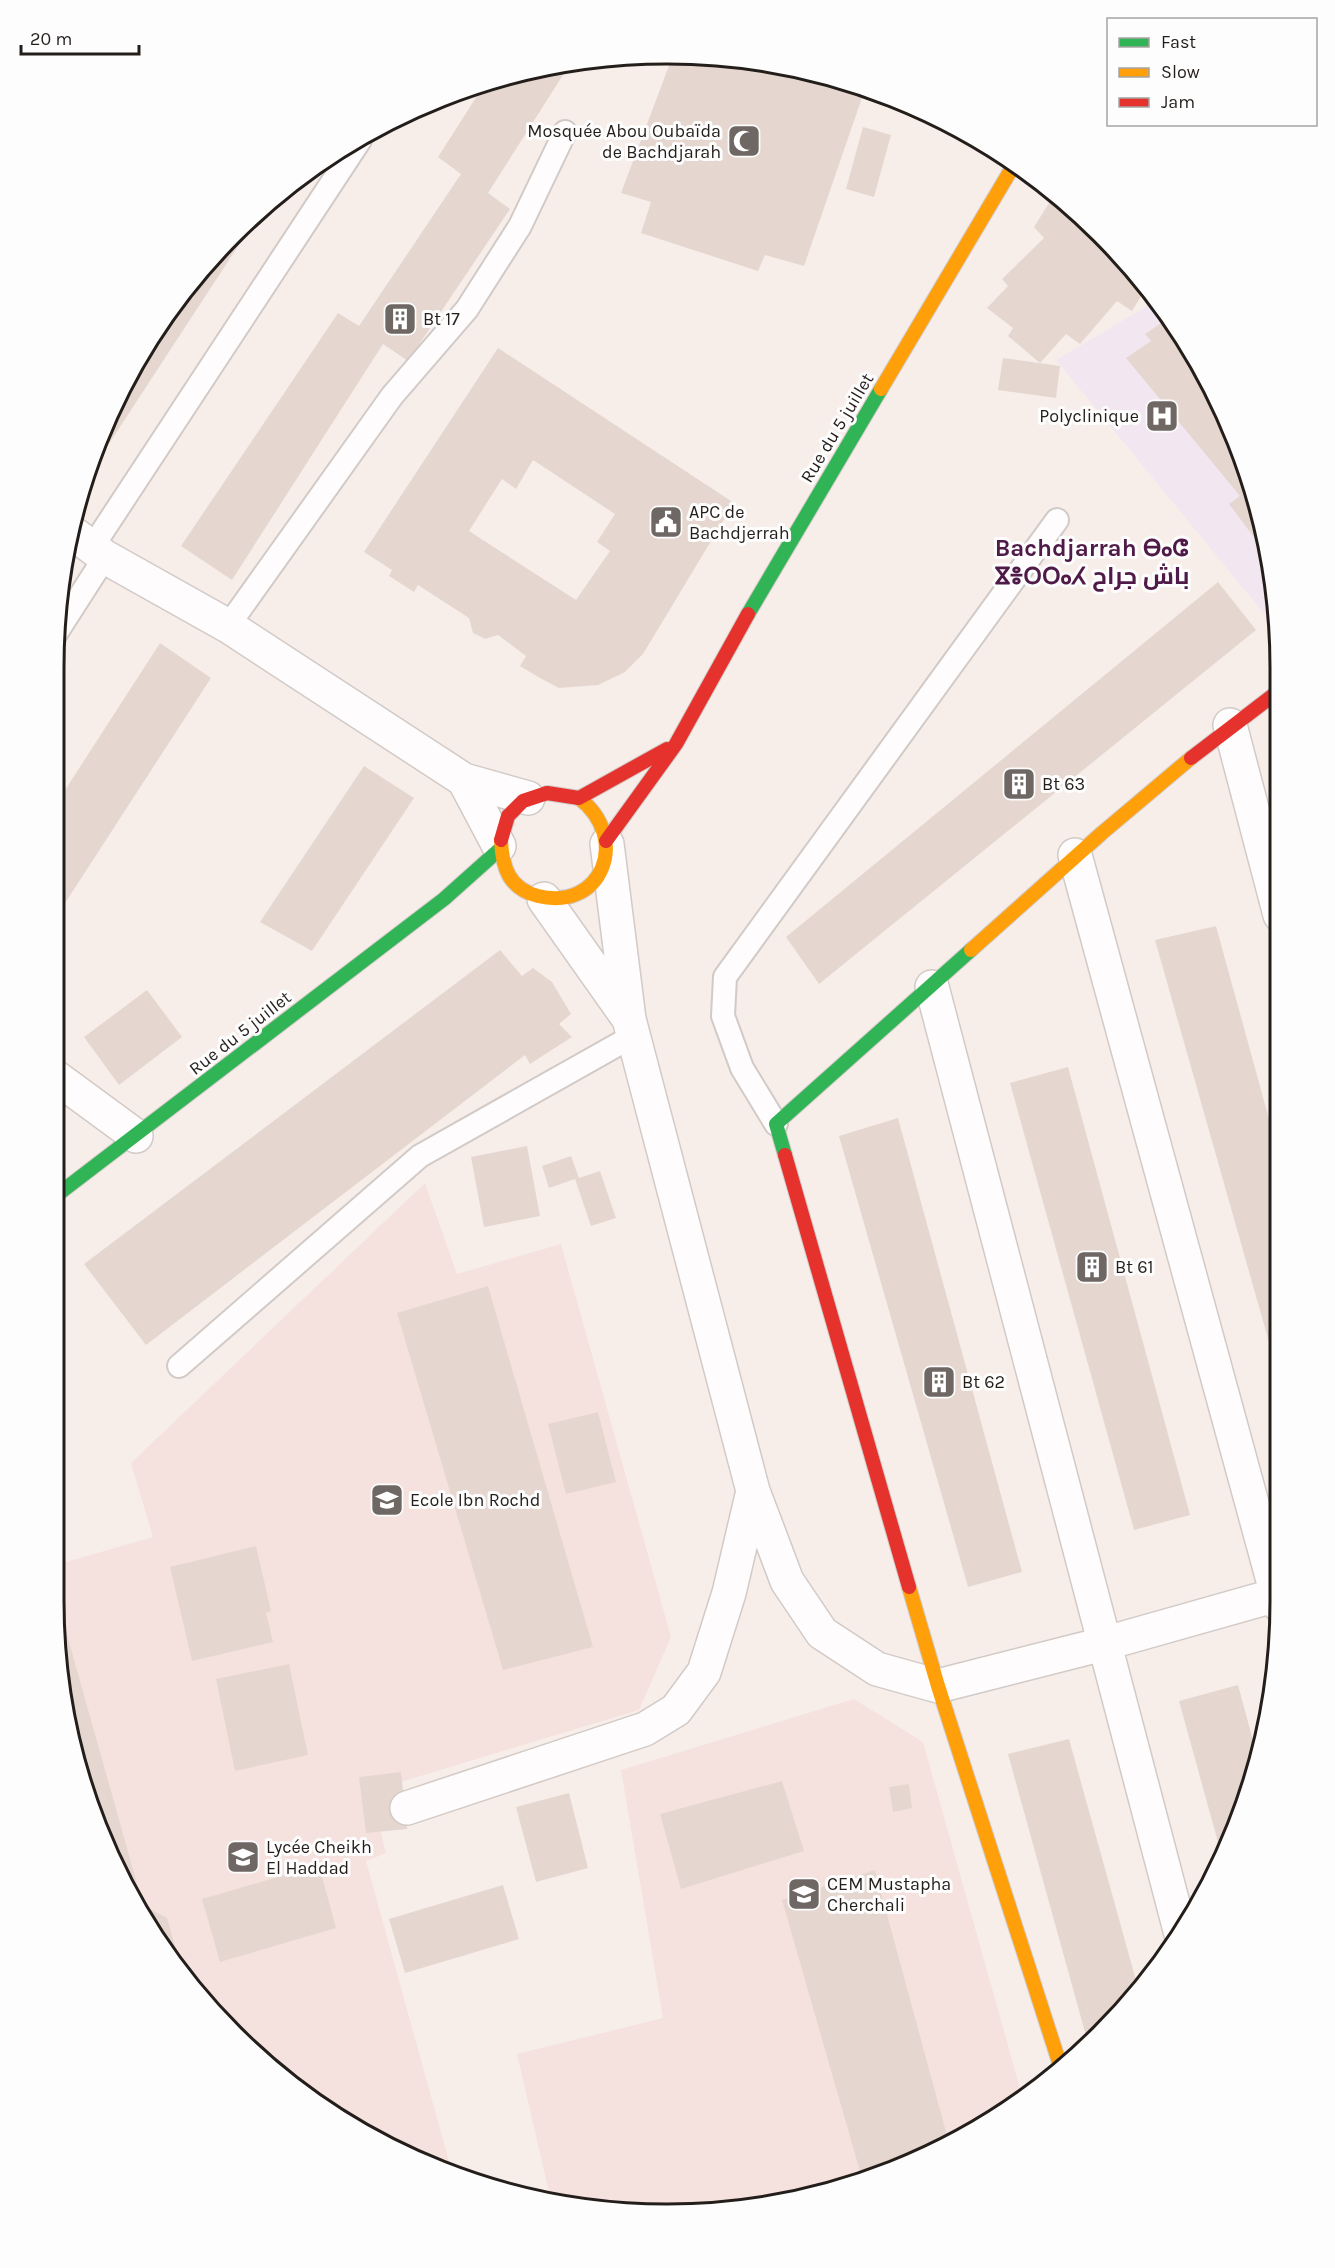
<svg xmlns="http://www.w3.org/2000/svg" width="1335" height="2268" font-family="Karla,Cairo,'Noto Sans Tifinagh',sans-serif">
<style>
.education{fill:#f5e2df}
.medical{fill:#f2e7f0}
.building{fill:#e5d7d0;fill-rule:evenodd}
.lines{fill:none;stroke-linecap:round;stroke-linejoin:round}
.lane-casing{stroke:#d1cac7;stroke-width:26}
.street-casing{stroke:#d1cac7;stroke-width:36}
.fast-casing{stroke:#d1cac7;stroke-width:16}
.slow-casing{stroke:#d1cac7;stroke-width:16}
.jam-casing{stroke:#d1cac7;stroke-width:16}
.lane{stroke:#fefcfc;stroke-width:22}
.street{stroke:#fefcfc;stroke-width:33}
.fast{stroke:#30b455;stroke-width:14}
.slow{stroke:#ff9f0a;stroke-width:14}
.jam{stroke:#e5322d;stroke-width:14}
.labels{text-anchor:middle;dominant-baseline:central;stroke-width:6;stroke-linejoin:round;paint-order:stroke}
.poi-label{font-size:18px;fill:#241e1b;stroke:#fdfdfd;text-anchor:start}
.street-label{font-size:18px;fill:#241e1b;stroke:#fdfdfd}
.district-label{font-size:24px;font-weight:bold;fill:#4f1a47;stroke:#fdfdfd}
.rim{fill:none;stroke:#241e1b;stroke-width:3}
</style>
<rect width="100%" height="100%" fill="#f7eeea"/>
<path class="education" d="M425 1183 457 1274 561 1244 671 1637 639 1710 371 1791 386 1853 366 1861 452 2172 396 2151 326 2110 234 2035 181 1974 117 1872 59 1681V1564L153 1537 131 1463Z
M854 1699 923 1742 1023 2099 974 2132 865 2181 707 2213 588 2209 551 2201 517 2054 663 2018 621 1770Z"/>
<path class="medical" d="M1154 302 1199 360 1249 471 1280 633 1056 360Z"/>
<path class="building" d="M673 55 787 66 865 89 804 266 765 255 758 271 641 233 651 202 621 193Z
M570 64 488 193 510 209 408 361 383 344 232 580 181 546 338 313 359 326 461 174 438 157 484 85 547 66Z
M863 127 891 135 874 197 846 189Z
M1056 197 1102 234 1145 290 1132 311 1117 301 1080 344 1066 334 1040 363 1008 336 1013 328 987 308 1008 286 1002 279 1044 238 1034 227 1051 200Z
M258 214H259L84 482 86 471 157 327 233 234Z
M1167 319 1199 360 1249 471 1265 552 1229 504 1240 496 1126 358 1151 341 1145 334Z
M498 348 734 503 643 654 625 672 598 685 559 688 540 678 520 666 526 656 498 635 485 639 473 633 469 618 418 585 414 592 389 576 392 570 364 552ZM533 460 615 514 597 542 610 551 576 600 469 531 502 479 516 489Z
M1003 358 1060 366 1056 398 998 390Z
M1218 582 1256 630 819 984 786 937Z
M160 643 211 678 56 917V804Z
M364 766 414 798 312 951 260 922Z
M1216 926 1280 1159V1381L1155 940Z
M500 950 522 976 533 968 552 982 571 1014 559 1024 572 1037 530 1064 525 1055 146 1345 84 1264Z
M147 990 182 1037 119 1085 84 1037Z
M1068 1067 1190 1515 1134 1530 1010 1083Z
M898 1118 1022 1572 968 1587 839 1136Z
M527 1146 540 1216 484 1227 471 1157Z
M571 1156 579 1178 600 1171 616 1218 591 1226 575 1179 549 1188 542 1166Z
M488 1286 593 1647 503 1670 397 1313Z
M598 1412 616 1482 566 1494 548 1424Z
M256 1546 271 1611 266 1613 273 1642 192 1661 170 1567Z
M59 1606 143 1905 167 1918 179 1960 176 1967 117 1872 86 1797 59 1681Z
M289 1664 308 1755 235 1771 216 1679Z
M1238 1685 1257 1755 1249 1797 1221 1853 1179 1701Z
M1069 1739 1139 1991 1129 2005 1088 2043 1008 1754Z
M401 1772 407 1829 366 1833 359 1777Z
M782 1781 804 1851 681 1889 660 1814Z
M909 1784 912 1808 893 1812 889 1787Z
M569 1793 588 1868 536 1882 516 1807Z
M319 1865 336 1928 220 1962 202 1899Z
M875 1870 949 2143 863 2182 782 1900Z
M503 1885 519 1939 405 1973 389 1919Z"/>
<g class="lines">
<g class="lane-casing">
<path id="lane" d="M93 546 360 140
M228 626 392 396 467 309 520 226 565 132
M55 635 105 557
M776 1124 742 1068 723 1016 725 977 1057 520
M179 1366 420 1156 633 1036"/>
</g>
<g class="street-casing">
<path id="street" d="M74 534 105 557 228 626 464 780 528 798
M1230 725 1280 915
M464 780 499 846
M607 844 629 1019 753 1491 787 1581 822 1633 877 1669 938 1686 1103 1644 1280 1594
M1075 855 1280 1606
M544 899 626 1015
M932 987 1181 1934
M57 1078 136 1136
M407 1808 645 1729 676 1710 704 1672 729 1593 753 1491"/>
</g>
<g class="fast-casing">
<path id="fast" d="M748 614 881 389
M785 1155 776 1124 971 950
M57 1195 444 899 500 849"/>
</g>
<g class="slow-casing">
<path id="slow" d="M881 389 1015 163
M501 840C502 867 509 889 538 896 602 912 631 838 579 798
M971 950 1102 833 1191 758
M909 1587 938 1686 1061 2068"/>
</g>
<g class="jam-casing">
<path id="jam" d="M1191 758 1280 690
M501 840 508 816 523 801 547 793 579 798 667 749
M606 841 676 744 748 614
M785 1155 909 1587"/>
</g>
<use href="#lane" class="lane"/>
<use href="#street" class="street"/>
<use href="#fast" class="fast"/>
<use href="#slow" class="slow"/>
<use href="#jam" class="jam"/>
</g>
<defs>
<g id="mosque-square" transform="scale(1.725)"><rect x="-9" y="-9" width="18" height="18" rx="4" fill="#6e6763" stroke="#fdfdfd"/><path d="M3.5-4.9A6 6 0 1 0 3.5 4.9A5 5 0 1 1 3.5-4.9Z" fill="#fff"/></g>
<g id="building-square" transform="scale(1.725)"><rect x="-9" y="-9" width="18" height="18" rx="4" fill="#6e6763" stroke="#fdfdfd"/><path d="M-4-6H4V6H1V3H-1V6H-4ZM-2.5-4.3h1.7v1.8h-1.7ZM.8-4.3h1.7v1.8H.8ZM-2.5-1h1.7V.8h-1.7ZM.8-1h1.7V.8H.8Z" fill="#fff"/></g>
<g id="hospital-square" transform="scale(1.725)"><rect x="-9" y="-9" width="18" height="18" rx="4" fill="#6e6763" stroke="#fdfdfd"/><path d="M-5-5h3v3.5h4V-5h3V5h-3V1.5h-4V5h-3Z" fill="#fff"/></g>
<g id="civic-square" transform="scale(1.725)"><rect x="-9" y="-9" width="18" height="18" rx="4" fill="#6e6763" stroke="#fdfdfd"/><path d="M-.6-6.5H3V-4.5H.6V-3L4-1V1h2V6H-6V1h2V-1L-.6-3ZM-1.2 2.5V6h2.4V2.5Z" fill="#fff"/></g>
<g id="school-square" transform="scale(1.725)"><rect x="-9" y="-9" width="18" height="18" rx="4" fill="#6e6763" stroke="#fdfdfd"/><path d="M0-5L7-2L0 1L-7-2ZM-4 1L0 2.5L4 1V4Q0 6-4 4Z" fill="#fff"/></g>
</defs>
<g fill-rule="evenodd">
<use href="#mosque-square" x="744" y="141"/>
<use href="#building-square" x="400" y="319"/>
<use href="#hospital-square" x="1162" y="416"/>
<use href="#civic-square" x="666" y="522"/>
<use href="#building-square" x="1019" y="784"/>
<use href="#building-square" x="1092" y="1267"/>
<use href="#building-square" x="939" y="1382"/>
<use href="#school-square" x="387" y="1500"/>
<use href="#school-square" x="243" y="1857"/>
<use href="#school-square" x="804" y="1894"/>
</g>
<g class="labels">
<g class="poi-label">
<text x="721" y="131" text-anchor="end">Mosquée Abou Oubaïda<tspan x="721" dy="21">de Bachdjarah</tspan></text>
<text x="423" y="319">Bt 17</text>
<text x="1139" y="416" text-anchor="end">Polyclinique</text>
<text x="689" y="512">APC de<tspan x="689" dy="21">Bachdjerrah</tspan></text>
<text x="1042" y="784">Bt 63</text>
<text x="1115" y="1267">Bt 61</text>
<text x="962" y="1382">Bt 62</text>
<text x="410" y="1500">Ecole Ibn Rochd</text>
<text x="266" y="1847">Lycée Cheikh<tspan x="266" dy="21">El Haddad</tspan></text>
<text x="827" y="1884">CEM Mustapha<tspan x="827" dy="21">Cherchali</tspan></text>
</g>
<g class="street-label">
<text transform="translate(837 428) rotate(-59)">Rue du 5 juillet</text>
<text transform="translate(240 1033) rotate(-38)">Rue du 5 juillet</text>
</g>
<g class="district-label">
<text x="1092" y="548">Bachdjarrah ⴱⴰⵛ<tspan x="1092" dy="28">ⴵⴻⵔⵔⴰⵃ باش جراح</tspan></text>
</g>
</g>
<path d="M0 0H1335V2268H0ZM667 64H667A603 603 0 0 1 1270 667V1601A603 603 0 0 1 667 2204H667A603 603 0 0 1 64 1601V667A603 603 0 0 1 667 64Z" fill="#fdfdfd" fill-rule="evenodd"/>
<path class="rim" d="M667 64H667A603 603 0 0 1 1270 667V1601A603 603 0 0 1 667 2204H667A603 603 0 0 1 64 1601V667A603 603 0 0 1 667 64Z"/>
<rect x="1107" y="18" width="210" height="108" fill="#fdfdfd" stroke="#a6a4a3" stroke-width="1.5"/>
<rect x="1119" y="38" width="30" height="9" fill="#30b455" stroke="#a6a4a3" stroke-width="1.5"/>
<text x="1161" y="48" font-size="18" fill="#241e1b">Fast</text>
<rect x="1119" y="68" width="30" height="9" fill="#ff9f0a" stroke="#a6a4a3" stroke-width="1.5"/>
<text x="1161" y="78" font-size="18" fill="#241e1b">Slow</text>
<rect x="1119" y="98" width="30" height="9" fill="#e5322d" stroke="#a6a4a3" stroke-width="1.5"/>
<text x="1161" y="108" font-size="18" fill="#241e1b">Jam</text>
<path d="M21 45v9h118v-9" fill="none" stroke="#241e1b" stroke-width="3"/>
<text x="30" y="45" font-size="18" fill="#241e1b" stroke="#fdfdfd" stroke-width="4.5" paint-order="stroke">20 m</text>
</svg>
